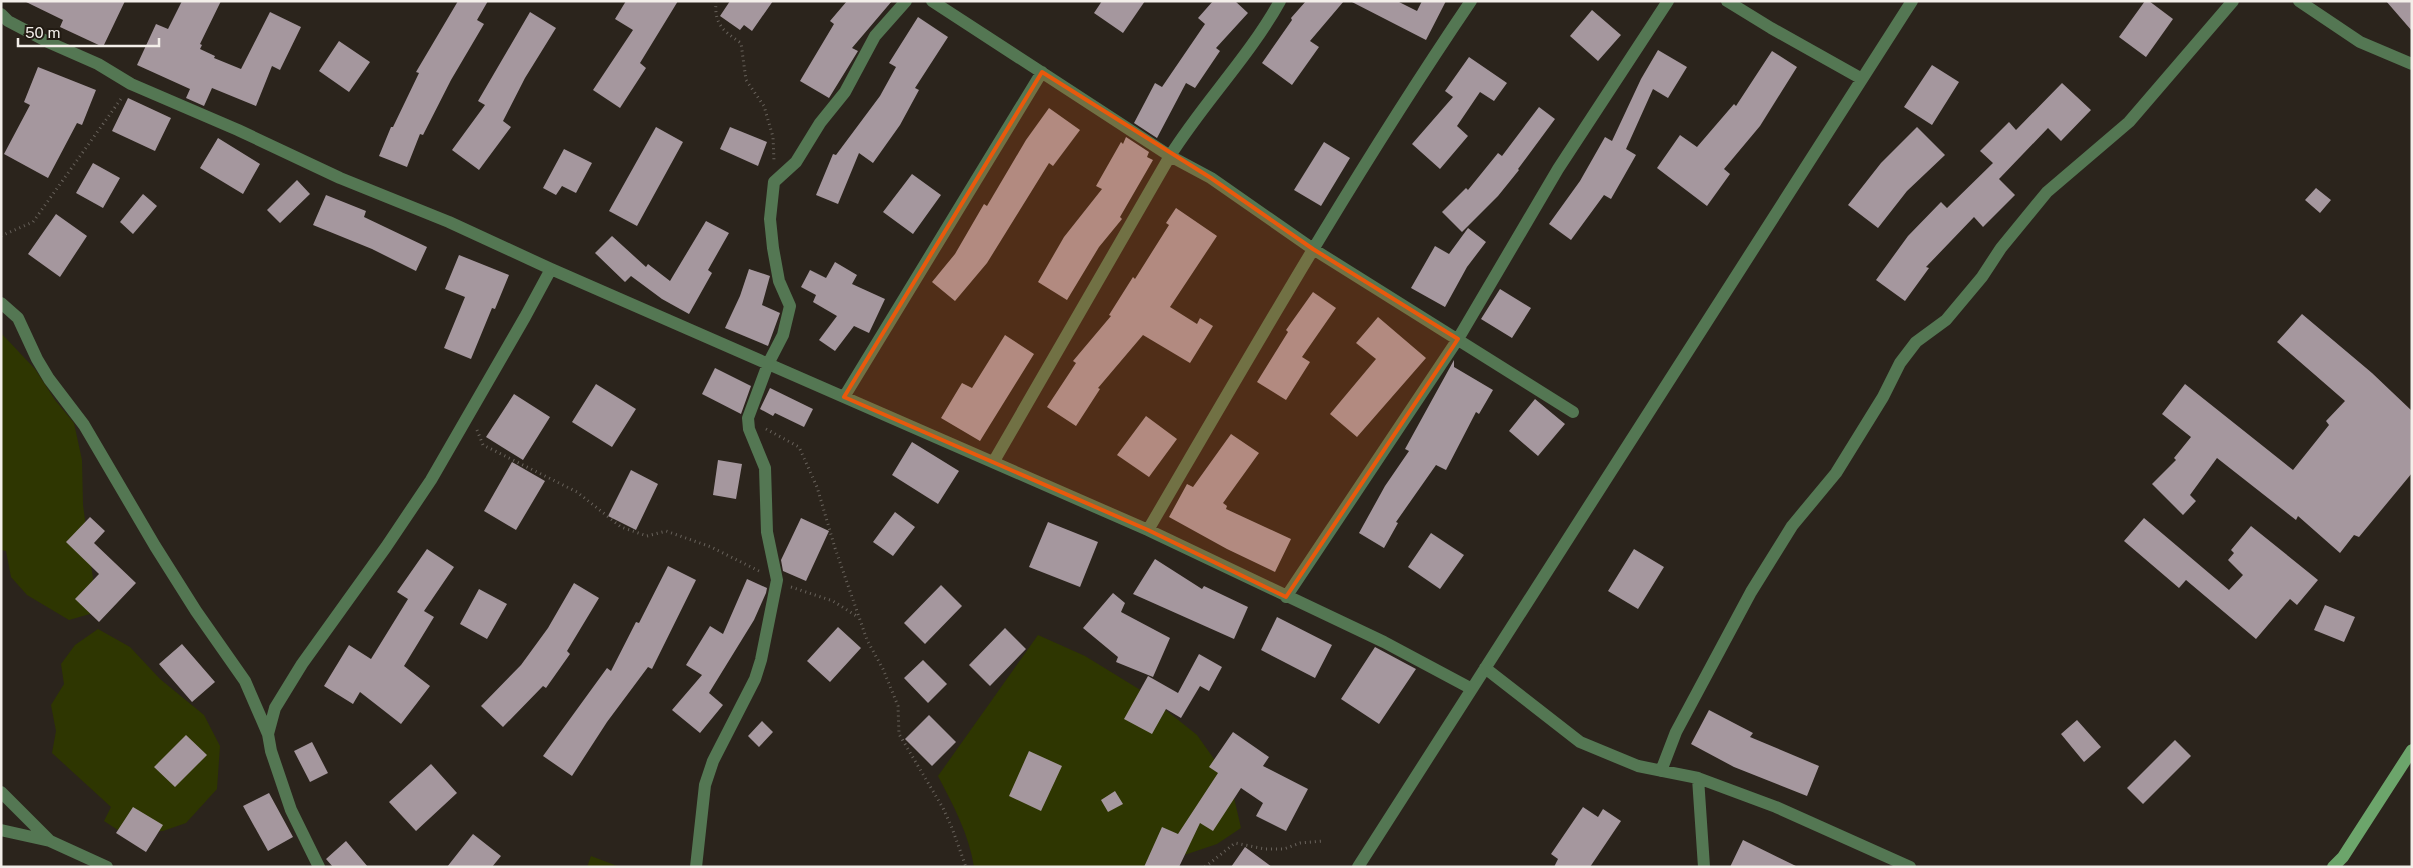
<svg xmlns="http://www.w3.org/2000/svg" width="2413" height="868" font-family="'Public Sans',sans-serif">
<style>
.green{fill:#2e3601}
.building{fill:#a5979e}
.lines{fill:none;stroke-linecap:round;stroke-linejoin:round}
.path{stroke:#68625b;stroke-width:3;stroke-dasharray:1 4;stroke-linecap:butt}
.street{stroke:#547753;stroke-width:12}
.secondary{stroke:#6ca56b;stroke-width:12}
.marked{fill:#e8590c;fill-opacity:0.2;stroke:#e8590c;stroke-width:4;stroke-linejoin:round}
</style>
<rect width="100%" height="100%" fill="#2b241c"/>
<path class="green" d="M1 333 35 369 55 400 74 423 82 460 83 505 95 593 90 614 69 620 27 595 11 577 6 551 1 550Z
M98 629 130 647 160 679 204 715 220 746 217 789 186 823 163 831 124 834 104 821 111 807 52 753 56 731 51 705 64 684 61 664 75 645Z
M1038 635 1085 656 1142 691 1197 735 1219 766 1233 793 1241 828 1217 844 1149 867H974C969 834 953 805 938 776Z
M591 856 620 867H587Z"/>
<path class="building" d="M24 1H125L103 47 60 27 63 20Z
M182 1H221L200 44 202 45 200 49 215 56 214 58 241 69 270 12 301 27 280 70 272 66 256 106 212 88 204 106 186 98 190 89 137 65 156 24 168 29Z
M458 1H488L477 20 484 24 451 80 423 135 420 134 407 167 379 156 391 127H393L419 73 416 72Z
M626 1H678L640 63 646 68 620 108 593 90 633 30 615 19Z
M730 1H773L752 31 744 25 740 30 720 16Z
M847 1H892L852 48 858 51 829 98 800 81 834 24 830 21Z
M1102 1H1145L1123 33 1094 13Z
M1213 1H1235L1248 13 1216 48 1220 51 1195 88 1186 83 1157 138 1134 123 1155 83 1162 87 1205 24 1198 18Z
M1306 1H1344L1310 41 1319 47 1292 85 1262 63 1292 20 1291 18Z
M1350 1H1397L1417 11 1422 1H1446L1426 40Z
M2145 1H2149L2173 19 2146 57 2119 37Z
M2386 1H2412V31Z
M1592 10 1621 35 1598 61 1570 36Z
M530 12 556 28 525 78 503 121 511 127 479 170 452 150 485 105 478 101Z
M918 17 948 37 915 88 919 90 900 125 873 163 859 153 838 204 816 195 833 154 836 155 880 96 896 67 889 63Z
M339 41 370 62 349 92 319 71Z
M1658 50 1687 67 1668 98 1653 89 1626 149 1636 155 1611 199 1604 195 1571 240 1549 224 1580 181 1605 137 1612 141 1641 79Z
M1772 51 1797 67 1760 126 1724 169 1730 174 1707 206 1657 168 1680 135 1697 147 1734 104 1736 106Z
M1469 57 1507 83 1494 101 1480 92 1457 126 1468 136 1440 169 1412 144 1453 97 1445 91Z
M1932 65 1959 82 1932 125 1904 107Z
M38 67 96 90 82 125 77 123 48 178 4 154 30 105 24 102Z
M2062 83 2091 110 2061 141 2048 128 1999 179 2015 195 1983 227 1974 217 1926 267 1929 268 1905 301 1876 280 1908 236 1941 202 1947 208 1993 163 1980 151 2009 122 2016 130Z
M128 98 171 118 155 151 112 131Z
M1539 107 1555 119 1518 169 1519 170 1498 196 1462 232 1442 212 1466 188 1468 190 1498 153 1502 156Z
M1049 108 1080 130 1053 166 1049 163 987 263 955 301 932 282 955 254 984 204 987 206 1026 140Z
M656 127 683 142 637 226 609 211Z
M730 127 767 142 758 166 720 149Z
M1917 127 1945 155 1907 191 1878 228 1848 205 1881 163Z
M1126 137 1149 152 1147 157 1153 160 1120 217 1122 219 1099 247 1067 300 1038 282 1064 237 1102 189 1096 186 1121 142 1123 144Z
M218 138 260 164 243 194 200 168Z
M1324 142 1350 158 1321 206 1294 190Z
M564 149 592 163 576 193 562 186 556 195 543 188Z
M93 163 120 178 103 208 76 193Z
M912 174 941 195 913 234 883 212Z
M297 180 310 194 280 223 267 210Z
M2316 188 2331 200 2320 213 2305 200Z
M143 194 157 206 133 234 120 222Z
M326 195 366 211 364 217 427 247 416 271 372 249 313 225Z
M1176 208 1217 236 1170 307 1197 324 1200 318 1213 326 1190 363 1143 335 1098 388 1100 389 1076 426 1047 407 1076 363 1073 361 1111 316 1109 315 1133 277 1135 279 1169 225 1166 223Z
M56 214 87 236 60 277 28 254Z
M706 221 729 233 708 270 712 273 689 314 662 299 631 276 625 282 595 253 612 236 646 267 648 264 670 281Z
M1468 228 1486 242 1467 267 1445 307 1411 288 1435 246 1449 254Z
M459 255 509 275 495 309 492 308 471 359 444 348 465 297 445 289Z
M835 262 857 275 852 284 885 299 869 333 854 326 835 351 819 340 837 316 813 302 816 295 801 287 810 270 826 278Z
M749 269 770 276 762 305 780 313 768 346 725 328 740 296Z
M1500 289 1531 308 1512 338 1481 319Z
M1313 292 1336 308 1302 357 1310 362 1286 400 1257 382 1288 332 1286 330Z
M2302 314 2372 373 2412 411V473L2359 537 2354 535 2340 553 2298 516 2296 520 2217 458 2190 495 2196 501 2183 515 2152 484 2176 460 2174 458 2191 437 2162 414 2185 384 2293 470 2329 425 2326 421 2345 401 2277 342Z
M1378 317 1426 358 1357 437 1330 414 1376 359 1356 343Z
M1005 335 1034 354 980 441 941 418 962 383 972 388Z
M1454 360V367L1493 390 1479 414 1476 412 1446 470 1436 465 1396 522 1398 523 1384 548 1359 533 1385 486 1409 451 1405 449Z
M715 368 751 386 741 414 702 394Z
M596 384 636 409 612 447 572 422Z
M770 388 813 409 804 427 775 413 773 416 760 409Z
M514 394 550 417 523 460 486 437Z
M1535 399 1565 424 1538 456 1509 431Z
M1146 416 1177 439 1149 477 1117 455Z
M1231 434 1259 453 1223 503 1227 506 1226 509 1291 539 1275 572 1227 549 1169 517 1187 484 1193 487Z
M912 442 959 471 938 504 892 475Z
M718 460 742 464 736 499 713 495Z
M512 462 545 481 516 530 484 511Z
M631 470 658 484 636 530 608 516Z
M895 512 915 527 893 556 873 542Z
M90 517 105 531 94 543 136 583 99 622 75 599 99 574 66 542Z
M801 518 829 531 806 581 783 571 781 560Z
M2144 518 2229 590 2243 575 2228 560 2234 553 2231 550 2251 526 2318 580 2297 605 2290 599 2256 639 2186 580 2179 588 2124 541Z
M1048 522 1098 542 1080 587 1029 567Z
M1431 533 1464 555 1440 589 1408 567Z
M427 549 454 567 424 611 434 617 404 666 430 686 401 724 360 692 353 704 324 686 349 645 371 659 408 599 397 592Z
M1634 549 1664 567 1638 609 1608 591Z
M1155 559 1202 589 1204 586 1248 607 1234 639 1133 594Z
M668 566 696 580 652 669 648 667 607 722 572 776 543 756 607 668 611 671 636 622 639 623Z
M747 579 767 588 766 593 754 620 709 693 723 705 700 733 672 710 702 675 686 665 710 626 723 634Z
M574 583 599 598 567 651 570 654 546 688 543 686 503 727 481 706 521 665 548 628Z
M941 585 962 606 925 644 904 623Z
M479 589 507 604 487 639 460 624Z
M1113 593 1125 603 1121 612 1170 638 1153 677 1116 662 1118 657 1083 628Z
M2325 605 2355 617 2344 642 2314 630Z
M1277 617 1332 645 1315 678 1261 650Z
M838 627 861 648 830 682 807 661Z
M1005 628 1026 649 990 686 969 665Z
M182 644 215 682 192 702 159 664Z
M1375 647 1416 669 1379 724 1341 699Z
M1199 654 1222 667 1209 691 1200 686 1181 718 1166 709 1152 734 1124 719 1148 676 1178 693Z
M923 660 947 684 928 703 904 678Z
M1709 710 1753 733 1750 737 1819 766 1807 796 1734 767 1691 744Z
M929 715 956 742 932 766 905 739Z
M2077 720 2101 747 2084 762 2061 734Z
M762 721 773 732 759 747 748 736Z
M1233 732 1269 757 1263 766 1308 789 1286 831 1256 816 1263 803 1241 788 1213 831 1200 823 1179 867H1144L1162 827 1178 834 1218 773 1209 767Z
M186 735 207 755 175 787 154 767Z
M2175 740 2191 756 2143 804 2127 788Z
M312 742 328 773 310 782 294 751Z
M1029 751 1062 766 1041 811 1009 796Z
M431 764 457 793 416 831 389 802Z
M1115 791 1123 804 1108 812 1101 800Z
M269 793 293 837 268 851 243 806Z
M133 807 163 825 146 852 116 833Z
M1583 807 1598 817 1603 809 1621 821 1590 867H1554L1558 859 1551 854Z
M473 834 501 856 492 867H447Z
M1743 840 1798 867H1730Z
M346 841 368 867H333L326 859Z
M1245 847 1272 867H1231Z"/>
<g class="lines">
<path class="path" d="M716 1C714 24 723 31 741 43L746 80 764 106 773 137 774 161
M1 236 33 222 123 96
M766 429 799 447 817 487 835 548 867 640 883 669 898 706 899 734 943 808 952 828 966 867
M477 430 483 445 577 492 621 527 647 536 666 531 711 547 761 572
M791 587 833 601 858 617
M1205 867 1235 843 1265 849H1284L1300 843 1323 841"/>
<path class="street" d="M932 1 1170 156 1211 178 1313 249 1573 412
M1727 1 1771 28 1862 79
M2299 1 2360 42 2412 64
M1 14 8 21 48 42 98 64 131 84 238 130 340 178 449 222 551 269 1148 530 1384 642 1472 689
M1 303 18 318 37 359 49 379 84 425 155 546 196 611 245 681 268 734
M844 397 1042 72
M994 461 1170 156C1204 102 1249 57 1280 1
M1148 530C1252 352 1355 172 1471 1
M1286 597 1458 339 1558 169 1668 1
M1485 668 1580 742 1638 766 1698 778 1776 807 1910 867
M1661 771 1676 732 1751 592 1792 526 1836 473 1883 397 1900 363 1916 342 1946 320 1982 277 2001 248 2047 192 2129 122 2233 1
M1698 778 1704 867
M1 792 50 841
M1 830 50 841 107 867
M319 867 291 810 271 751 268 734 275 708 302 664 386 547 431 480 525 317 551 269
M696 867 705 785 713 761 755 679 761 660 777 580 767 532 765 468 749 429 748 418 768 364 783 335 790 306 779 281 773 248 770 219 774 182 796 162 820 123 845 92 875 36 906 1
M1358 867 1912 1"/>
<path class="secondary" d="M2333 867 2343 857 2412 750"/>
</g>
<path class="marked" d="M1042 72 1211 178 1313 249 1458 339 1286 597 1148 530 844 397Z"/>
<rect width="2413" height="868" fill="none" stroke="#f3eee9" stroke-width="5"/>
<path d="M18 38v8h141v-8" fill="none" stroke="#f3eee9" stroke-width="2.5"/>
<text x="25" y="38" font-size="15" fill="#f3eee9" stroke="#221b13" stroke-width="4" paint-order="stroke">50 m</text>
</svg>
